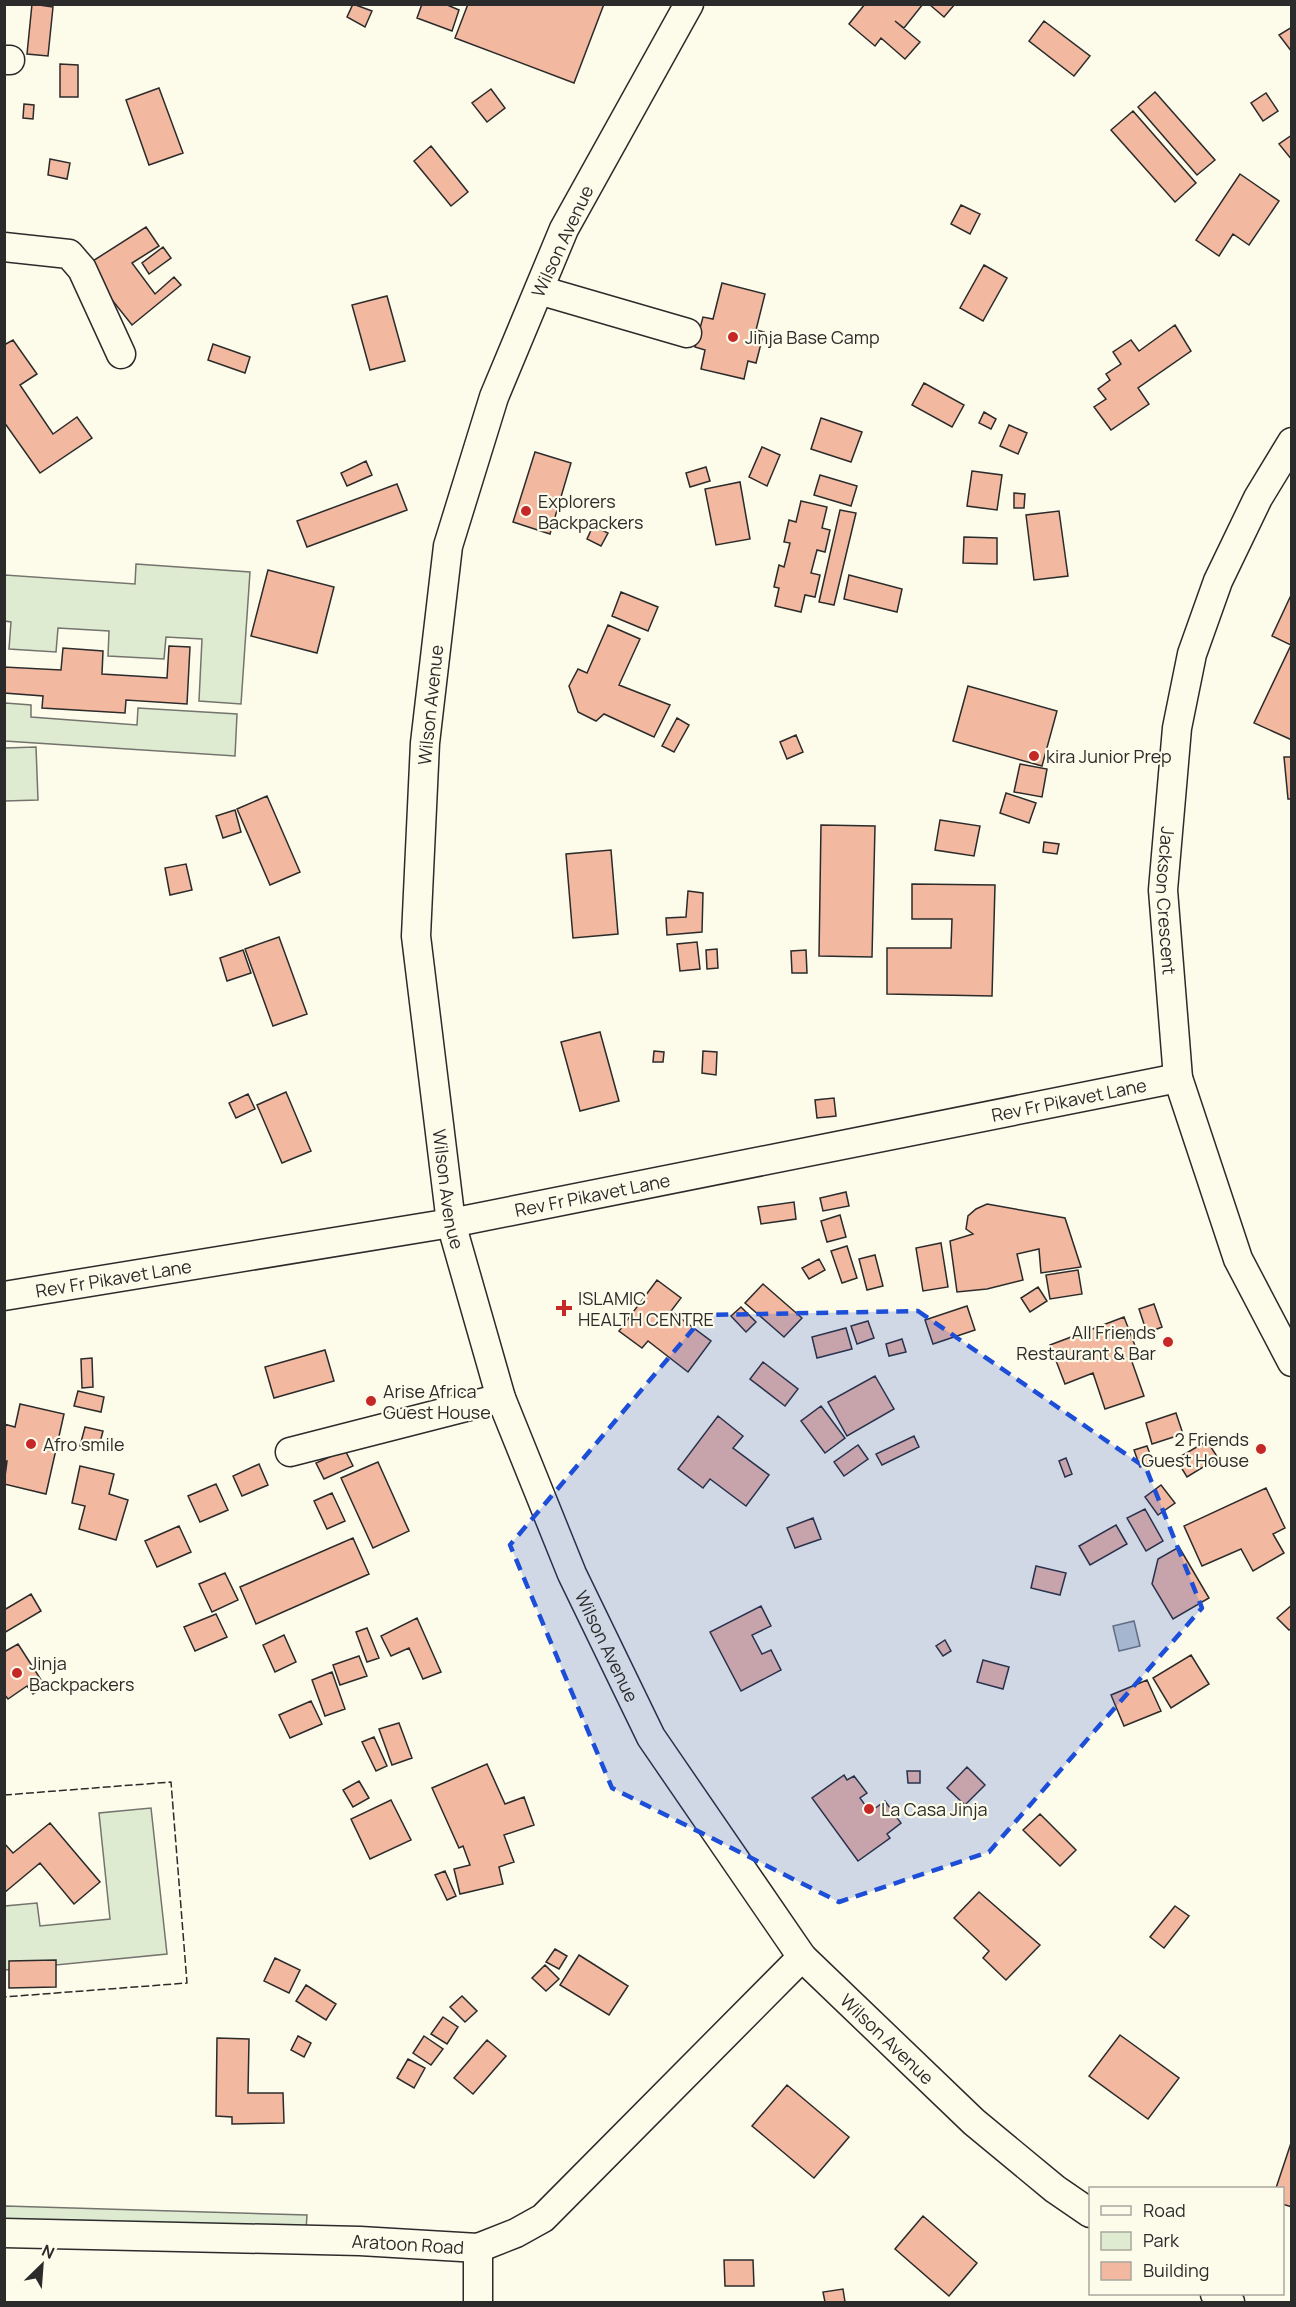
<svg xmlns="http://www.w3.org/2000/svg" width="1296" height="2307" font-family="Manrope,sans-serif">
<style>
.green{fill:#deebd1;stroke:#74746e;stroke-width:1.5}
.water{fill:#c7d0d0;stroke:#74746e;stroke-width:1.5}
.building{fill:#f2b8a0;stroke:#2b2b2b;stroke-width:1.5}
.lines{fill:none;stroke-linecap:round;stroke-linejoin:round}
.minor-casing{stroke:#2b2b2b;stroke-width:31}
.minor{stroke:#fdfbea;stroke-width:28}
.fence{stroke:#2b2b2b;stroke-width:1.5;stroke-dasharray:8 3;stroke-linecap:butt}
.marked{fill:#1d4ed8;fill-opacity:0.2;stroke:#1d4ed8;stroke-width:4.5;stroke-dasharray:12 8;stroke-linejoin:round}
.poi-dot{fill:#c62828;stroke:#fdfbea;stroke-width:2}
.labels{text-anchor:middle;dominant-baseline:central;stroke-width:4.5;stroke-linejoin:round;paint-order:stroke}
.street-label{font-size:18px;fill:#2b2b2b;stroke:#fdfbea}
.poi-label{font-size:18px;fill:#2b2b2b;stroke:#fdfbea;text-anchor:start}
</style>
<rect width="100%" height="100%" fill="#fdfbea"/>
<path class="green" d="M136 564 250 572 241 704 199 701 202 639 166 637 164 659 108 656 109 631 58 628 56 652 9 649 11 622 5 621V575L135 584Z
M5 703 31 705V717L137 725 138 708 237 714 235 756 5 741Z
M36 747 38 800 5 801V748Z
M151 1808 167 1954 5 1970V1906L37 1903 40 1926 110 1919 99 1813Z
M5 2206 307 2215 306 2230 5 2221Z"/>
<path class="water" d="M1134 1621 1140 1646 1119 1651 1113 1626Z"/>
<path class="building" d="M32 4 53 7 48 56 27 54Z
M353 4 372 11 365 27 347 17Z
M422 4H445L459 10 452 31 417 18Z
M468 4H604L574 83 455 38Z
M865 4H923L904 28 895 21 920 42 905 59 881 38 875 46 849 24Z
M929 4H955L944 17Z
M1044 21 1090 56 1074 76 1029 41Z
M1292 27V52L1279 35Z
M60 64 78 65V97H60Z
M159 88 183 153 149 165 126 100Z
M491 89 505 108 487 122 472 103Z
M1155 92 1215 160 1197 175 1138 107Z
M1266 93 1278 111 1263 121 1251 103Z
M24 104 34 105 33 119 23 118Z
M1133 111 1196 183 1175 202 1111 130Z
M1292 135V160L1279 144Z
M431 146 468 192 451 206 414 161Z
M50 159 70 163 67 179 48 175Z
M1240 174 1279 201 1249 245 1233 234 1219 256 1196 240Z
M961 205 980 214 970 234 951 224Z
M146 227 159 246 132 263 155 294 174 277 181 285 132 325 85 266Z
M163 247 171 258 149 274 142 263Z
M984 265 1007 278 983 321 960 308Z
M722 283 765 294 756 330 764 332 756 363 748 361 744 379 701 369 705 350 695 347 703 317 713 319Z
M387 296 405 361 370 370 352 305Z
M1175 325 1191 351 1138 388 1149 404 1111 430 1094 407 1106 399 1098 389 1110 380 1106 374 1121 364 1113 352 1131 340 1139 351Z
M13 340 37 374 20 385 53 434 77 417 92 438 40 473 4 422V345Z
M213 344 250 357 245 373 208 360Z
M924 383 964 405 952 427 912 405Z
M984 412 996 419 991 429 979 423Z
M821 418 862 432 851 462 811 449Z
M1009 425 1027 433 1018 454 1000 446Z
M762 447 780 455 767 486 749 477Z
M535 452 571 463 550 534 513 522Z
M366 461 372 475 347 486 341 473Z
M706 467 710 481 690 487 686 473Z
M972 471 1002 475 997 510 967 506Z
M820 475 857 486 851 506 814 495Z
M740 482 750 539 716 545 705 489Z
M397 484 407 510 307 547 297 521Z
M1014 493 1025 494 1024 508H1014Z
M801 501 827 507 822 528 830 530 825 552 817 550 811 573 820 575 815 597 805 595 801 612 775 606 779 588 774 587 779 565 784 567 790 543 784 542 789 520 796 522Z
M840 510 856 513 834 605 819 602Z
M1059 511 1068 576 1034 580 1026 515Z
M593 526 608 533 601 546 587 539Z
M964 537 997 538V564L963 563Z
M268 570 334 587 317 653 251 636Z
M849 575 902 589 897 612 844 599Z
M621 592 658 607 648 631 612 616Z
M1292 593V740L1254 723 1291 645 1272 636Z
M608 625 640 639 619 685 670 705 654 737 604 714 596 721 578 712 569 686 578 669 587 673Z
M169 646 190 647 187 704 126 700 125 713 42 708 43 696 4 693V667L61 670 63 648 103 651 102 674 167 678Z
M968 686 1057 711 1042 766 953 741Z
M677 718 689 725 674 752 662 746Z
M796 735 803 752 787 759 780 742Z
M1284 757H1292V799H1288Z
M1020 764 1047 769 1042 797 1014 792Z
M1006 793 1036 803 1029 823 1000 813Z
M267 796 300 872 270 885 237 809Z
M235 810 241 832 223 838 216 816Z
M940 820 980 826 974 856 935 850Z
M821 825 875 826 872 957 819 956Z
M1044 842 1059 844 1057 854 1043 852Z
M611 850 618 934 573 938 566 854Z
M186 864 192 890 170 895 165 868Z
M912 884 995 885 992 996 887 994V948H951L952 919H912Z
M688 891 703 893 702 932 667 935 666 918 686 917Z
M279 937 307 1014 273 1026 245 949Z
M697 942 700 969 680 971 677 944Z
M717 949 718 968 707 969 706 950Z
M243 950 251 973 227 981 220 958Z
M806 950 807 973H792L791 951Z
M600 1032 619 1101 580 1111 561 1042Z
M654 1051 664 1052 663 1062H653Z
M703 1051 717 1052 716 1075 702 1073Z
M286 1092 311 1151 282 1163 257 1105Z
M248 1094 255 1109 236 1118 229 1103Z
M834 1098 836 1116 817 1118 815 1100Z
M846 1192 849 1206 823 1211 820 1198Z
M794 1202 796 1219 761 1224 758 1207Z
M987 1204 1065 1218 1081 1267 1041 1273 1039 1249 1017 1254 1023 1280 987 1289 957 1292 950 1241 973 1234 966 1229 968 1216 976 1209Z
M840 1215 846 1237 827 1242 821 1221Z
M941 1243 948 1287 923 1291 916 1248Z
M847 1246 857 1278 842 1283 831 1251Z
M875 1255 883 1286 867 1290 859 1259Z
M819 1259 825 1270 809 1279 802 1268Z
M1078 1270 1082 1294 1050 1299 1046 1275Z
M657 1280 681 1298 671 1311 711 1341 688 1372 648 1341 642 1348 619 1331Z
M763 1284 802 1318 784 1337 745 1303Z
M1038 1287 1047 1301 1030 1312 1021 1298Z
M1154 1304 1162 1327 1147 1333 1139 1309Z
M967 1306 975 1330 933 1344 925 1320Z
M741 1307 756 1322 746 1332 731 1316Z
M1124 1317 1139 1356 1131 1359 1144 1396 1105 1409 1093 1373 1065 1384 1050 1345Z
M868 1321 874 1338 857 1344 851 1326Z
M846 1328 852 1349 817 1358 812 1337Z
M902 1339 906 1352 889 1356 886 1344Z
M325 1350 334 1381 274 1398 265 1367Z
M92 1358 93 1387 82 1388 81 1359Z
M763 1362 798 1389 785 1406 750 1379Z
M875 1376 894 1409 847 1436 828 1402Z
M78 1391 104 1397 101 1412 74 1406Z
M20 1404 64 1414 46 1494 4 1484 7 1461H4V1424L15 1427Z
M821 1406 845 1438 825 1453 801 1421Z
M1176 1413 1183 1434 1152 1444 1146 1423Z
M718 1416 743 1436 733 1448 769 1475 746 1506 710 1479 703 1488 678 1469Z
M85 1427 103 1431 98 1450 80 1446Z
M914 1436 919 1447 882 1465 876 1454Z
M1207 1441 1218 1458 1187 1477 1176 1459Z
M858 1445 868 1459 844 1476 834 1462Z
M1147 1446 1153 1462 1140 1467 1134 1450Z
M345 1450 353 1466 324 1479 316 1463Z
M1066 1458 1072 1474 1065 1477 1059 1461Z
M378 1462 409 1531 373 1548 341 1478Z
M259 1464 268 1485 242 1496 233 1476Z
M80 1466 114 1474 109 1494 128 1500 116 1540 79 1529 85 1506 72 1503Z
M216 1484 228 1510 200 1522 188 1496Z
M1161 1485 1175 1503 1158 1515 1145 1497Z
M1266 1488 1285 1528 1273 1534 1284 1553 1253 1571 1241 1549 1202 1566 1184 1526Z
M332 1493 345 1521 327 1529 314 1501Z
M1145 1509 1163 1541 1146 1551 1127 1518Z
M813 1518 821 1539 795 1548 787 1528Z
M1116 1525 1127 1544 1090 1565 1079 1546Z
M179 1526 191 1552 157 1567 145 1541Z
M353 1538 369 1574 256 1624 240 1587Z
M1179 1547 1209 1598 1173 1619 1152 1584 1158 1559Z
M1036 1566 1066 1573 1060 1595 1031 1588Z
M225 1573 238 1600 212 1612 199 1584Z
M31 1594 41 1611 4 1633V1610Z
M1292 1605V1628L1289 1630 1277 1618Z
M761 1606 771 1626 752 1635 762 1654 771 1650 781 1670 741 1691 710 1632Z
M216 1614 227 1637 195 1651 184 1627Z
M417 1618 441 1672 423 1679 409 1648 391 1656 381 1636Z
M367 1628 379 1658 367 1662 356 1632Z
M284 1635 296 1662 275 1672 263 1645Z
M945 1640 951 1651 943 1656 936 1646Z
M18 1644 45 1686 33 1694 27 1686 8 1699 4 1694V1652Z
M1191 1655 1209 1684 1171 1708 1153 1678Z
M359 1656 367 1676 340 1685 333 1665Z
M983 1660 1009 1667 1003 1689 977 1682Z
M332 1672 345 1709 325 1716 312 1680Z
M1147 1680 1161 1711 1124 1726 1111 1695Z
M311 1701 322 1724 290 1738 279 1715Z
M399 1723 412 1758 392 1765 379 1729Z
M374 1737 387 1766 376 1771 362 1742Z
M487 1764 505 1804 524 1797 534 1825 504 1835 514 1862 499 1867 503 1884 460 1894 454 1869 470 1865 463 1846 459 1848 432 1788Z
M967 1767 985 1785 965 1805 947 1788Z
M907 1771H920V1783H908Z
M844 1775 847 1780 854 1776 867 1793 860 1798 870 1812 885 1801 901 1823 887 1834 890 1838 858 1861 812 1798Z
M359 1781 369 1798 353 1807 343 1790Z
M391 1800 411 1840 370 1859 351 1819Z
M1040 1814 1076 1850 1060 1866 1023 1830Z
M50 1823 100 1882 74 1904 40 1863 4 1893V1843L13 1853Z
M445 1871 456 1896 447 1900 435 1875Z
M979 1892 1040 1945 1006 1980 983 1958 989 1951 954 1918Z
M1175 1906 1189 1916 1164 1948 1150 1937Z
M555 1949 567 1956 559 1969 546 1962Z
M579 1955 628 1986 609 2015 560 1985Z
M275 1958 300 1970 289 1993 264 1981Z
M56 1960V1987L9 1988V1961Z
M545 1965 559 1979 546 1991 532 1978Z
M306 1985 336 2004 326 2020 296 2001Z
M462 1996 477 2011 465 2022 450 2007Z
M443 2017 458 2027 447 2044 431 2034Z
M1120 2035 1179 2078 1148 2119 1089 2076Z
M298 2036 311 2043 304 2057 291 2050Z
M424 2036 443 2049 431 2065 413 2053Z
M217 2038 249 2039 248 2093H283L284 2123 232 2124V2117L216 2116Z
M487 2040 506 2056 473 2094 454 2078Z
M408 2059 425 2068 414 2088 397 2078Z
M787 2085 849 2137 814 2178 752 2126Z
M1292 2140V2207L1282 2204V2188H1276Z
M923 2216 977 2263 949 2296 895 2249Z
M724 2260H753L754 2286H725Z
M843 2289 845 2302H825L823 2292Z"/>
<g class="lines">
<g class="minor-casing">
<g id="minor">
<path id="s1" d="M689 4 564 229 494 397 448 546 425 743 416 936 451 1223 501 1398 572 1574 651 1737 802 1957 974 2122 1055 2189 1090 2213"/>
<path d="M4 60H10"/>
<path d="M4 247 69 254 82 269 121 354"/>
<path d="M539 290 687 333"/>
<path id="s2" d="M1292 442 1258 498 1218 581 1192 654 1177 728 1163 890 1178 1078 1238 1259 1292 1362"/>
<path id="s3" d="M4 1296 451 1223 1178 1078"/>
<path d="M290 1452 501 1398"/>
<path id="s4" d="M4 2233 360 2241 478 2248 516 2233 543 2218 802 1957"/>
<path d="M1215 2294 1230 2302"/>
<path d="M478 2302V2248"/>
</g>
</g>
<use href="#minor" class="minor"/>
<path class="fence" d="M4 1795 171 1782 187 1983 4 1997"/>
</g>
<path class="marked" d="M918 1311 1146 1468 1202 1608 989 1852 839 1902 612 1788 510 1545 705 1315Z"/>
<g class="poi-dot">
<circle cx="733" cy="337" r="6"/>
<circle cx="526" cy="511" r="6"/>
<circle cx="1034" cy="756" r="6"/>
<path d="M561 1299h6v6h6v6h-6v6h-6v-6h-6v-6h6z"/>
<circle cx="1168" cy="1342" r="6"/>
<circle cx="371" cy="1401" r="6"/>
<circle cx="31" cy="1444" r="6"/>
<circle cx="1261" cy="1449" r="6"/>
<circle cx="17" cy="1673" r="6"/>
<circle cx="869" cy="1809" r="6"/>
</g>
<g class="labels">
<g class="street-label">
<text transform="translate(562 241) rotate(-65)">Wilson Avenue</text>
<text transform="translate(430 705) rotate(-84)">Wilson Avenue</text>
<text stroke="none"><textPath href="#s2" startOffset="484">Jackson Crescent</textPath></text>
<text stroke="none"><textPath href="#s3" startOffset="1083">Rev Fr Pikavet Lane</textPath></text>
<text stroke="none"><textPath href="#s1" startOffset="1242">Wilson Avenue</textPath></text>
<text stroke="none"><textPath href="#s3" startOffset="597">Rev Fr Pikavet Lane</textPath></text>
<text stroke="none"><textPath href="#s3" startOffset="111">Rev Fr Pikavet Lane</textPath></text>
<text stroke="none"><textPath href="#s1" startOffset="1728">Wilson Avenue</textPath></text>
<text stroke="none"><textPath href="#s1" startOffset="2214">Wilson Avenue</textPath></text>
<text stroke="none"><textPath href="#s4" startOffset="404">Aratoon Road</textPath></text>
</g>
<g class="poi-label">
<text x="745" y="337">Jinja Base Camp</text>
<text x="538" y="501">Explorers<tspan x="538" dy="21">Backpackers</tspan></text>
<text x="1046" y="756">kira Junior Prep</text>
<text x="578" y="1298">ISLAMIC<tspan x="578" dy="21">HEALTH CENTRE</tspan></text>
<text x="1156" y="1332" text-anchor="end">All Friends<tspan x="1156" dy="21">Restaurant &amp; Bar</tspan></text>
<text x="383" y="1391">Arise Africa<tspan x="383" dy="21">Guest House</tspan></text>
<text x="1249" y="1439" text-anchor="end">2 Friends<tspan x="1249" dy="21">Guest House</tspan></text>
<text x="43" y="1444">Afro smile</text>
<text x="29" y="1663">Jinja<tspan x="29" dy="21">Backpackers</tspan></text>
<text x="881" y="1809">La Casa Jinja</text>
</g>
</g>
<rect width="1296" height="2307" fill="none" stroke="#2b2b2b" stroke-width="12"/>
<rect x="1089" y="2187" width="195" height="108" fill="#fdfbea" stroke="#a9a89e" stroke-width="1.5"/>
<rect x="1101" y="2206" width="30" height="9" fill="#fdfbea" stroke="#a9a89e" stroke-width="1.5"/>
<text x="1143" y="2217" font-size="18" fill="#2b2b2b">Road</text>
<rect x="1101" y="2232" width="30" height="18" fill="#deebd1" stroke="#a9a89e" stroke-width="1.5"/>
<text x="1143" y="2247" font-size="18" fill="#2b2b2b">Park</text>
<rect x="1101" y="2262" width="30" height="18" fill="#f2b8a0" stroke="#a9a89e" stroke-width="1.5"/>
<text x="1143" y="2277" font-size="18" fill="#2b2b2b">Building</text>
<g transform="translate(42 2265) rotate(25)" stroke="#fdfbea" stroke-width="4.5" paint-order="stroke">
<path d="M0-4.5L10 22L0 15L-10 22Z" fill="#2b2b2b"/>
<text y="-9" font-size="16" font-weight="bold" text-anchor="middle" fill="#2b2b2b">N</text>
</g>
</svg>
